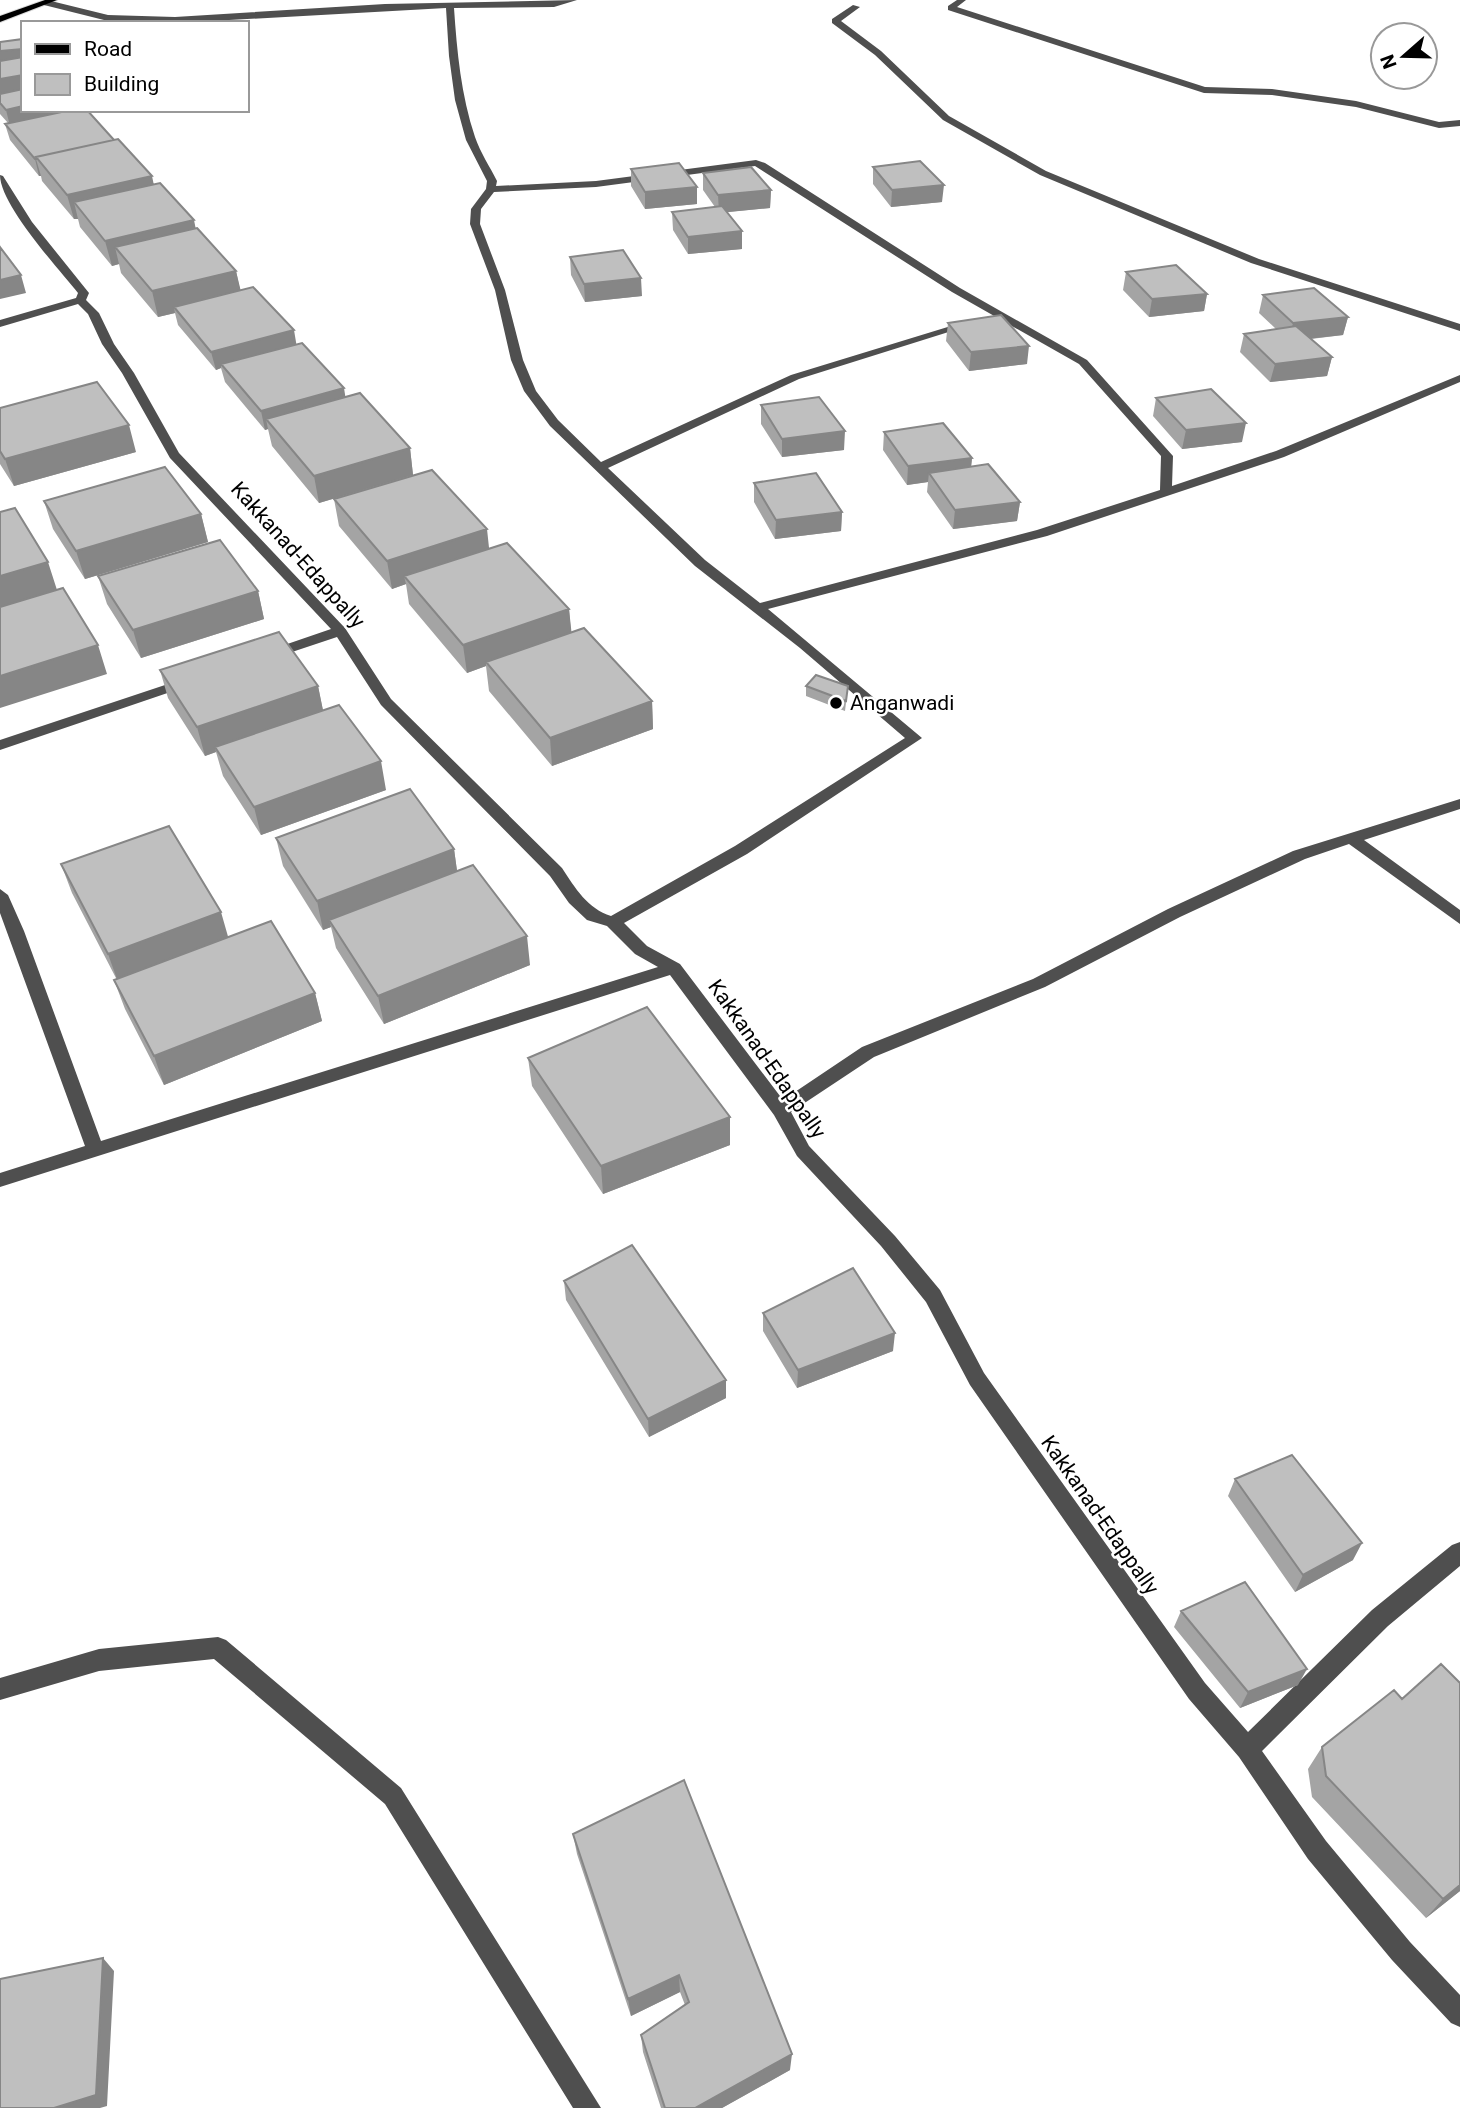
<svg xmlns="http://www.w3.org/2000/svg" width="1460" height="2108" font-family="Roboto,sans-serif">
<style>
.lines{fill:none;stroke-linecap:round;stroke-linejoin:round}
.major-casing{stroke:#dbdbdb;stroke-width:2}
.minor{fill:#4f4f4f;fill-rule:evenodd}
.major{fill:#000;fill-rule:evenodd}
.wall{fill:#a4a4a4}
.shaded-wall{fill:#868686}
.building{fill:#bfbfbf;stroke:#868686;stroke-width:2}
.poi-dot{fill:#000;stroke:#fff;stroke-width:2.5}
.labels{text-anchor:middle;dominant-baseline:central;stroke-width:5;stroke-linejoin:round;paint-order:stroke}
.street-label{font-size:21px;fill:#000;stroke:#fff}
.poi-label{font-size:21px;fill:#000;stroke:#fff;text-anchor:start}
</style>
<rect width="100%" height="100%" fill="#fff"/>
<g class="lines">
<g class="major-casing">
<path id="major" d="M45 0H57L0 22V16Z"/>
</g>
<path class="minor" d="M47 0 108 15 175 17 385 4 577 0 554 7 454 8C457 52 461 95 475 137 480 152 490 167 497 181L496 186 596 181 756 160 765 163 960 288 1087 360 1173 456 1172 486 1276 451 1460 375V382L1284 457 1047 536 768 609 922 738 747 854 624 923 647 946 680 964 783 1100 862 1047 1033 979 1168 909 1293 851 1460 799V809L1364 840 1460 910V924L1349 844 1305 859 1180 917 1045 987 874 1057 791 1112 809 1146 895 1236 940 1290 984 1373 1205 1683 1248 1732 1372 1610 1452 1545 1460 1542V1566L1388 1626 1262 1751 1326 1841 1410 1942 1460 1995V2027L1451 2023 1392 1960 1308 1859 1239 1757 1189 1699 970 1385 926 1302 881 1246 797 1156 774 1115 670 975 0 1187V1173L85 1146 0 913V889L8 895 24 931 101 1141 658 967 635 954 607 926 587 920 569 903 550 876 381 705 337 637 274 658H264V652L331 629 170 458 122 373 102 344 88 314 78 304 0 327V320L76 298 78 293C58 268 0 205 0 175L3 176 32 222 89 293 86 300 99 313 114 344 134 373 179 453 345 628 391 699 562 868C575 888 588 909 611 916L735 846 905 738 800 648 695 566 550 426 524 391 511 360 495 290 470 224 471 209 486 189 487 181 466 140 455 100 449 56 446 8 175 23 108 21 44 5ZM755 166 952 292 1079 364 1161 456 1160 490 1037 530 760 603 705 560 608 468 799 379 974 324 964 322 791 375 601 462 558 420 536 391 523 360 505 290 480 224 481 209 494 192 596 187Z
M957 0H966L957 7 1205 87 1272 89 1356 101 1439 122 1460 120V126L1439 128 1356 107 1272 95 1204 93 948 10V6Z
M853 5 860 7 841 21 881 51 949 116 1046 171 1259 259 1460 324V331L1251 263 1040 175 943 120 875 55 832 23V19Z
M186 678 193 682 191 685 0 750V740Z
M218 1637 226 1640 401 1788 601 2108H573L385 1804 214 1659 99 1671 0 1700V1678L99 1649Z"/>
<use href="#major" class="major"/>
</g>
<path class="wall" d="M0 42 87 110 154 184 236 271 240 290 296 344 346 397 410 448 413 475 319 503 272 446 268 429 265 430 225 382 221 368 216 370 178 325 175 313 158 317 121 273 119 264 112 266 80 227 78 219H74L42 181 41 176H39L10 140 5 124 8 123 0 114Z
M873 167 942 202 891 207 873 184Z
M631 169 697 187V204L645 209 631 186Z
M703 173 771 190 770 208 727 212 742 231V249L688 254 673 230 672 212 715 207 703 190Z
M570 257 642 296 585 302 571 275Z
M1126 272 1207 294 1204 311 1149 317 1123 290Z
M1263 295 1348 317 1343 335 1311 339 1332 357 1327 376 1270 382 1240 352 1244 334 1276 329 1259 313Z
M948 323 1027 364 969 371 946 341Z
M1156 398 1242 442 1182 449 1153 416Z
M761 405 844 450 782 457 761 424Z
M0 408 136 452 14 486 0 464Z
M884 432 972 458 971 467 1020 502 1017 521 953 529 927 492 928 482 907 485 883 450Z
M754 483 842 512 841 531 775 539 754 502Z
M334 499 490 549 569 609 571 633 652 701 653 729 552 766 489 691 486 666 467 673 409 604 406 584 392 589 339 526Z
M44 501 201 514 208 542 85 579 53 529Z
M98 576 258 591 264 619 141 658 107 604Z
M160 670 318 686 323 711 386 790 261 835 223 776 216 752 205 756 168 698Z
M806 686H848L845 711 806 696Z
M276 838 454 849 457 871 530 965 384 1024 336 948 331 927 323 930 283 866Z
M61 864 228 938 315 993 322 1021 164 1085 125 1009 114 980H117L72 893Z
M528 1058 730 1145 603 1194 532 1086Z
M564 1281 726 1380V1398L649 1437 566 1300Z
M763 1313 893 1351 797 1388 763 1331Z
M1235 1479 1353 1560 1295 1592 1228 1496Z
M1181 1611 1298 1685 1240 1708 1174 1627Z
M1460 1683V1891L1426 1918 1312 1797 1308 1769 1322 1747 1402 1699Z
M573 1834 790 2070 722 2108H661L643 2052 641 2035 685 2005 680 1992 631 2016 577 1854Z"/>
<path class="shaded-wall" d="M23 49V65L0 68V51Z
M23 75V92L0 96V79Z
M23 106V110H88L10 126 6 110Z
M35 159H36L41 176H39Z
M152 176 157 200 74 202 78 219H74L67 195Z
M944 185 942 202 891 207 892 190Z
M697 187V204L645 209V192Z
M771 190 770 208 719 213 718 195Z
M194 220 199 245 115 247 119 264 112 266 105 241Z
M742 231V249L688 254V237Z
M236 271 242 296 174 307 175 313 158 317 152 291Z
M21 275 26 293 0 299V280Z
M641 278 642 296 585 302 584 284Z
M1207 294 1204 311 1149 317 1152 299Z
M1348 317 1343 335 1289 341 1293 323Z
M294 330 297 348 221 364V368L216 370 211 352Z
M1029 346 1027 364 969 371 971 352Z
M1332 357 1327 376 1270 382 1275 364Z
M344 388 347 407 266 419 268 429 265 430 261 411Z
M1246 423 1242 442 1182 449 1186 430Z
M129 425 136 452 14 486 5 459Z
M845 431 844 450 782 457V439Z
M410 448 413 475 319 503 314 476Z
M972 458 970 477 929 473 928 482 907 485 908 466Z
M1020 502 1017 521 953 529 955 510Z
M842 512 841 531 775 539 776 520Z
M201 514 208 542 85 579 76 551Z
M487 529 490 557 404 576 406 584 392 589 387 561Z
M48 562 57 590 0 607V576Z
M258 591 264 619 141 658 133 630Z
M569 609 572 637 486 662V666L467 673 463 645Z
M98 645 107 674 0 708V676Z
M318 686 324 715 215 747 216 752 205 756 197 727Z
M652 701 653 729 552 766 550 738Z
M381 761 386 790 261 835 254 807Z
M454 849 458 878 329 920 331 927 323 930 317 901Z
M221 912 229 940 118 982 108 954Z
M527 936 530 965 384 1024 378 996Z
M315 993 322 1021 164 1085 154 1056Z
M730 1117V1145L603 1194 601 1166Z
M895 1333 893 1351 797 1388 798 1370Z
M726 1380V1398L649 1437 648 1419Z
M1362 1543 1353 1560 1295 1592 1303 1575Z
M1307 1669 1298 1685 1240 1708 1248 1692Z
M1460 1885V1891L1426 1918 1443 1899Z
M103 1958 114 1971 107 2106 100 2108H54Z
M679 1975 680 1992 631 2016 628 1999Z
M792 2054 790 2070 722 2108H695Z"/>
<path class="building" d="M23 39V49L0 51V42Z
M23 57V75L0 79V61Z
M23 89V106L6 110 0 103V94Z
M71 110H87L114 140 36 157V159H35L5 124Z
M118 139 152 176 67 195 36 157Z
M920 161 944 185 892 190 873 167Z
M679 163 697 187 645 192 631 169Z
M751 167 771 190 718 195 703 173Z
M160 183 194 220 105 241 74 202Z
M722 206 742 231 688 237 672 212Z
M197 228 236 271 152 291 115 247Z
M0 247 21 275 0 280Z
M623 250 641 278 584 284 570 257Z
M1176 265 1207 294 1152 299 1126 272Z
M253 287 294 330 211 352 174 307Z
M1314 288 1348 317 1293 323 1263 295Z
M1001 315 1029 346 971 352 948 323Z
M1296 326 1332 357 1275 364 1244 334Z
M302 343 344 388 261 411 221 364Z
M97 382 129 425 5 459 0 451V408Z
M1211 389 1246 423 1186 430 1156 398Z
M360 393 410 448 314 476 266 419Z
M819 397 845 431 782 439 761 405Z
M943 423 972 458 908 466 884 432Z
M988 464 1020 502 955 510 929 473Z
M165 467 201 514 76 551 44 501Z
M432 470 487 529 387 561 334 499Z
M816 473 842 512 776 520 754 483Z
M15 508 48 562 0 576V512Z
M220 540 258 591 133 630 98 576Z
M507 543 569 609 463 645 404 576Z
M63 588 98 645 0 676V607Z
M584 628 652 701 550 738 486 662Z
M279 632 318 686 197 727 160 670Z
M816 675 848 686 846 701 806 686Z
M339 705 381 761 254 807 215 747Z
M410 789 454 849 317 901 276 838Z
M169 826 221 912 108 954 61 864Z
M473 865 527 936 378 996 329 920Z
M271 921 315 993 154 1056 114 980Z
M647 1007 730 1117 601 1166 528 1058Z
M632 1245 726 1380 648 1419 564 1281Z
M853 1268 895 1333 798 1370 763 1313Z
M1292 1455 1362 1543 1303 1575 1235 1479Z
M1245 1582 1307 1669 1248 1692 1181 1611Z
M1441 1664 1460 1683V1885L1443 1899 1326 1776 1322 1747 1394 1690 1402 1699Z
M684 1780 792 2054 695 2108H665L641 2035 689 2002 679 1975 628 1999 573 1834Z
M103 1958 96 2095 54 2108H0V1979Z"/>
<circle class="poi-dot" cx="836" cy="703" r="7"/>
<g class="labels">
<g class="street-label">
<text transform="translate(298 555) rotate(48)">Kakkanad-Edappally</text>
<text transform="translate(767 1059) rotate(55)">Kakkanad-Edappally</text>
<text transform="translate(1100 1515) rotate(55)">Kakkanad-Edappally</text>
</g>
<g class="poi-label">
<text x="850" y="703">Anganwadi</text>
</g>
</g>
<rect x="21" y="21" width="228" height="91" fill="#ffffff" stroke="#999999" stroke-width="2"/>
<rect x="35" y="44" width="35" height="10" fill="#000000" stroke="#999999" stroke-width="2"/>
<text x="84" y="56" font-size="21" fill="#000000">Road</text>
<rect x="35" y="74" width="35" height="21" fill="#bfbfbf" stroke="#999999" stroke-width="2"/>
<text x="84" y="91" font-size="21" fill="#000000">Building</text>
<g transform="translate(1404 56) rotate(250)"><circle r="33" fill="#ffffff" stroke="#999999" stroke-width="2"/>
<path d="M0-5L12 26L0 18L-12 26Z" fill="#000000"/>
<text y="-10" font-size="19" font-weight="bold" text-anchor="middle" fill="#000000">N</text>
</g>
</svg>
